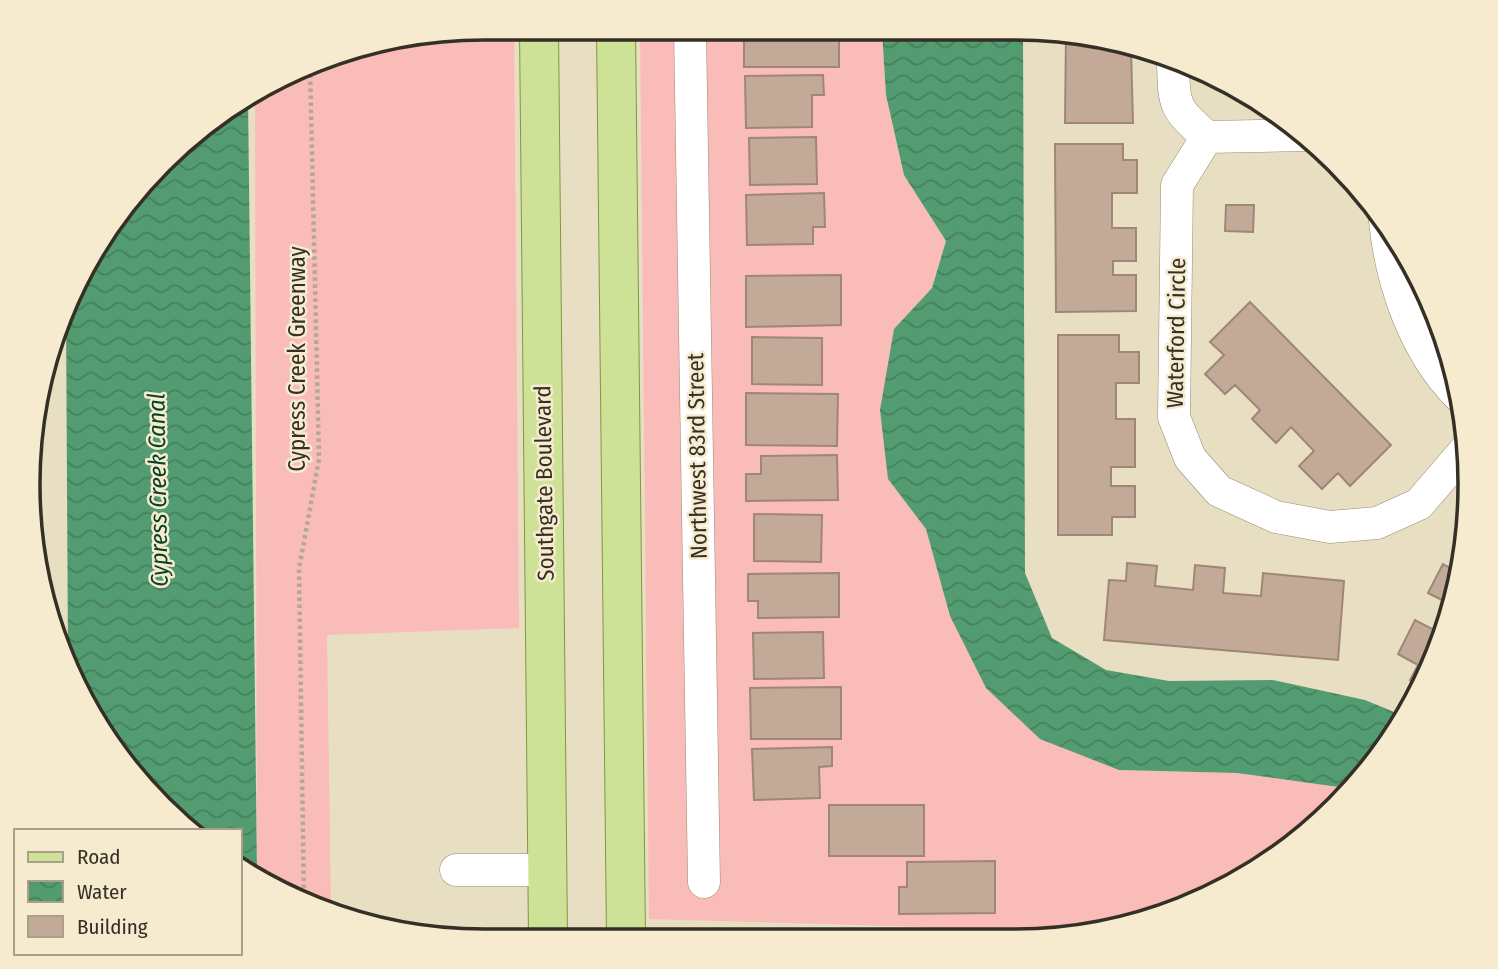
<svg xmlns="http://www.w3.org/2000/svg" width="1498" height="969" font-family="'Fira Sans Condensed',sans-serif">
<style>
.grass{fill:#fabcb9}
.water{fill:url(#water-waves)}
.building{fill:#c3a998;stroke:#9f8675;stroke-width:2}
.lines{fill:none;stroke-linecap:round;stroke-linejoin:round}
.minor-casing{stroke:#968c72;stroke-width:33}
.major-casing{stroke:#819742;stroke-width:40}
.path{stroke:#b1a992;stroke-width:4.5;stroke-dasharray:3.5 3.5;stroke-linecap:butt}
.minor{stroke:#fff;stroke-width:32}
.major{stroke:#cde297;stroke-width:38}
.labels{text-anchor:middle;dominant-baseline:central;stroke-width:5;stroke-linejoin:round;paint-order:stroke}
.street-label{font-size:23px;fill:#343025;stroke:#f6ebce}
.water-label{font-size:24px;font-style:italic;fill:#054226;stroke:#f6ebce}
.rim{fill:none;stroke:#343025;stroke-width:3.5}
</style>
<defs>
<pattern id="water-waves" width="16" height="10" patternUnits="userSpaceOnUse" patternTransform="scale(1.75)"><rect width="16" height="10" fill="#539c72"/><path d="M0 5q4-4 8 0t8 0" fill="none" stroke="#46805d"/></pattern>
</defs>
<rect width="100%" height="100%" fill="#e8dec2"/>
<path class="grass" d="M484 28H514L519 628 327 635 331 912 309 906 257 874 255 93 338 52Z
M640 29 882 31 886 95 904 175 946 241 932 288 894 329 888 479 926 529 950 616 1119 770 1237 773 1353 789C1333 808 1313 831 1290 848 1230 890 1164 920 1092 932L649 919Z"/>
<path class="water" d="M882 31 1023 32 1025 573 1052 638 1106 670 1169 681 1273 680 1365 700 1406 717 1353 789 1237 773 1119 770 1040 739 986 688 950 616 926 529 888 479 880 410 894 329 932 288 946 241 904 175 886 95Z
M248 96 257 874 240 863V831H188L184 828 105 738 68 658 66 311 122 207 231 105Z"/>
<path class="building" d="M744 30H839V67H744Z
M1066 32 1131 49 1133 123H1065Z
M823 75 824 95H812V127L746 128 745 76Z
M816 137 817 184 750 185 749 138Z
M1055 144H1123V160H1137V193H1112V228H1136V261H1113V275H1136V311L1056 312Z
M824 193 825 227H813V244L747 245 746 195Z
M1226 205H1254L1253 232 1225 231Z
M841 275V325L746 327V276Z
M1250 302 1391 445 1350 486 1338 473 1322 489 1299 466 1314 451 1291 427 1276 443 1252 419 1260 410 1235 385 1225 394 1205 374 1224 355 1210 342Z
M1058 335H1119V352H1139V383H1116V419H1135V467H1111V486H1135V517H1112V535H1058Z
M752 337 822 338V385L752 384Z
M746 393 838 394 837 446 746 445Z
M837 455 838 500 746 501V474H761V456Z
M754 514 822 515 821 562 754 561Z
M1467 518 1466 540 1458 535Z
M1127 563 1157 566 1155 586 1193 590 1195 565 1225 568 1223 593 1261 596 1263 573 1344 581 1338 660 1104 640 1109 580 1126 581Z
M1443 564 1459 573 1446 631 1421 686 1410 680 1418 665 1398 654 1415 620 1434 630 1448 603 1428 593Z
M839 573V617L758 618V601H748V574Z
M823 632 824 678 754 679 753 633Z
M841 687V739H751L750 688Z
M832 747V766L819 767 820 798 754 800 752 749Z
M829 805H924V856H829Z
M995 861V913L899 914V887H907V862Z"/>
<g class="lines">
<g class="minor-casing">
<path id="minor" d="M690 29 704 882
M1173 62C1174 106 1174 108 1207 137
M1305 135 1207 137 1177 185 1174 417 1190 458 1219 491 1276 517 1330 527 1377 523 1419 504 1468 447
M1385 221C1391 283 1415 352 1459 396
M456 870H546"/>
</g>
<g class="major-casing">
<path id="major" d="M539 28 548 938
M616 29 626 938"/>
</g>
<path class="path" d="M304 902 299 569 319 459 310 66"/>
<use href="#minor" class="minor"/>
<use href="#major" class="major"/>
</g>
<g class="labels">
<g class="street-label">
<text transform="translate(1176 333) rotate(-89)">Waterford Circle</text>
<text transform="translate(297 359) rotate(-90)">Cypress Creek Greenway</text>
<text transform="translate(697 456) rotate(-91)">Northwest 83rd Street</text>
<text transform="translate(544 483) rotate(-91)">Southgate Boulevard</text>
</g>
<g class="water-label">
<text transform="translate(158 490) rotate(-91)">Cypress Creek Canal</text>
</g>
</g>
<path d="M0 0H1498V969H0ZM484 40H1014A444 444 0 0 1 1458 484V485A444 444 0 0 1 1014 929H484A444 444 0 0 1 40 485V484A444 444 0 0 1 484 40Z" fill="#f6ebce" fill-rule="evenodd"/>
<path class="rim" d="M484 40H1014A444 444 0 0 1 1458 484V485A444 444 0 0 1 1014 929H484A444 444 0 0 1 40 485V484A444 444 0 0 1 484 40Z"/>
<rect x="14" y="829" width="228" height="126" fill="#f6ebce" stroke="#a8a08a" stroke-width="2"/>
<rect x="28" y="852" width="35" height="10" fill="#cde297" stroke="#a8a08a" stroke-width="2"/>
<text x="77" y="864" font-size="21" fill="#343025">Road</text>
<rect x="28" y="881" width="35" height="21" fill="url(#water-waves)" stroke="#a8a08a" stroke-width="2"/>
<text x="77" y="899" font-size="21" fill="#343025">Water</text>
<rect x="28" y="916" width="35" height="21" fill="#c3a998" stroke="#a8a08a" stroke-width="2"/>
<text x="77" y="934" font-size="21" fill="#343025">Building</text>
</svg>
